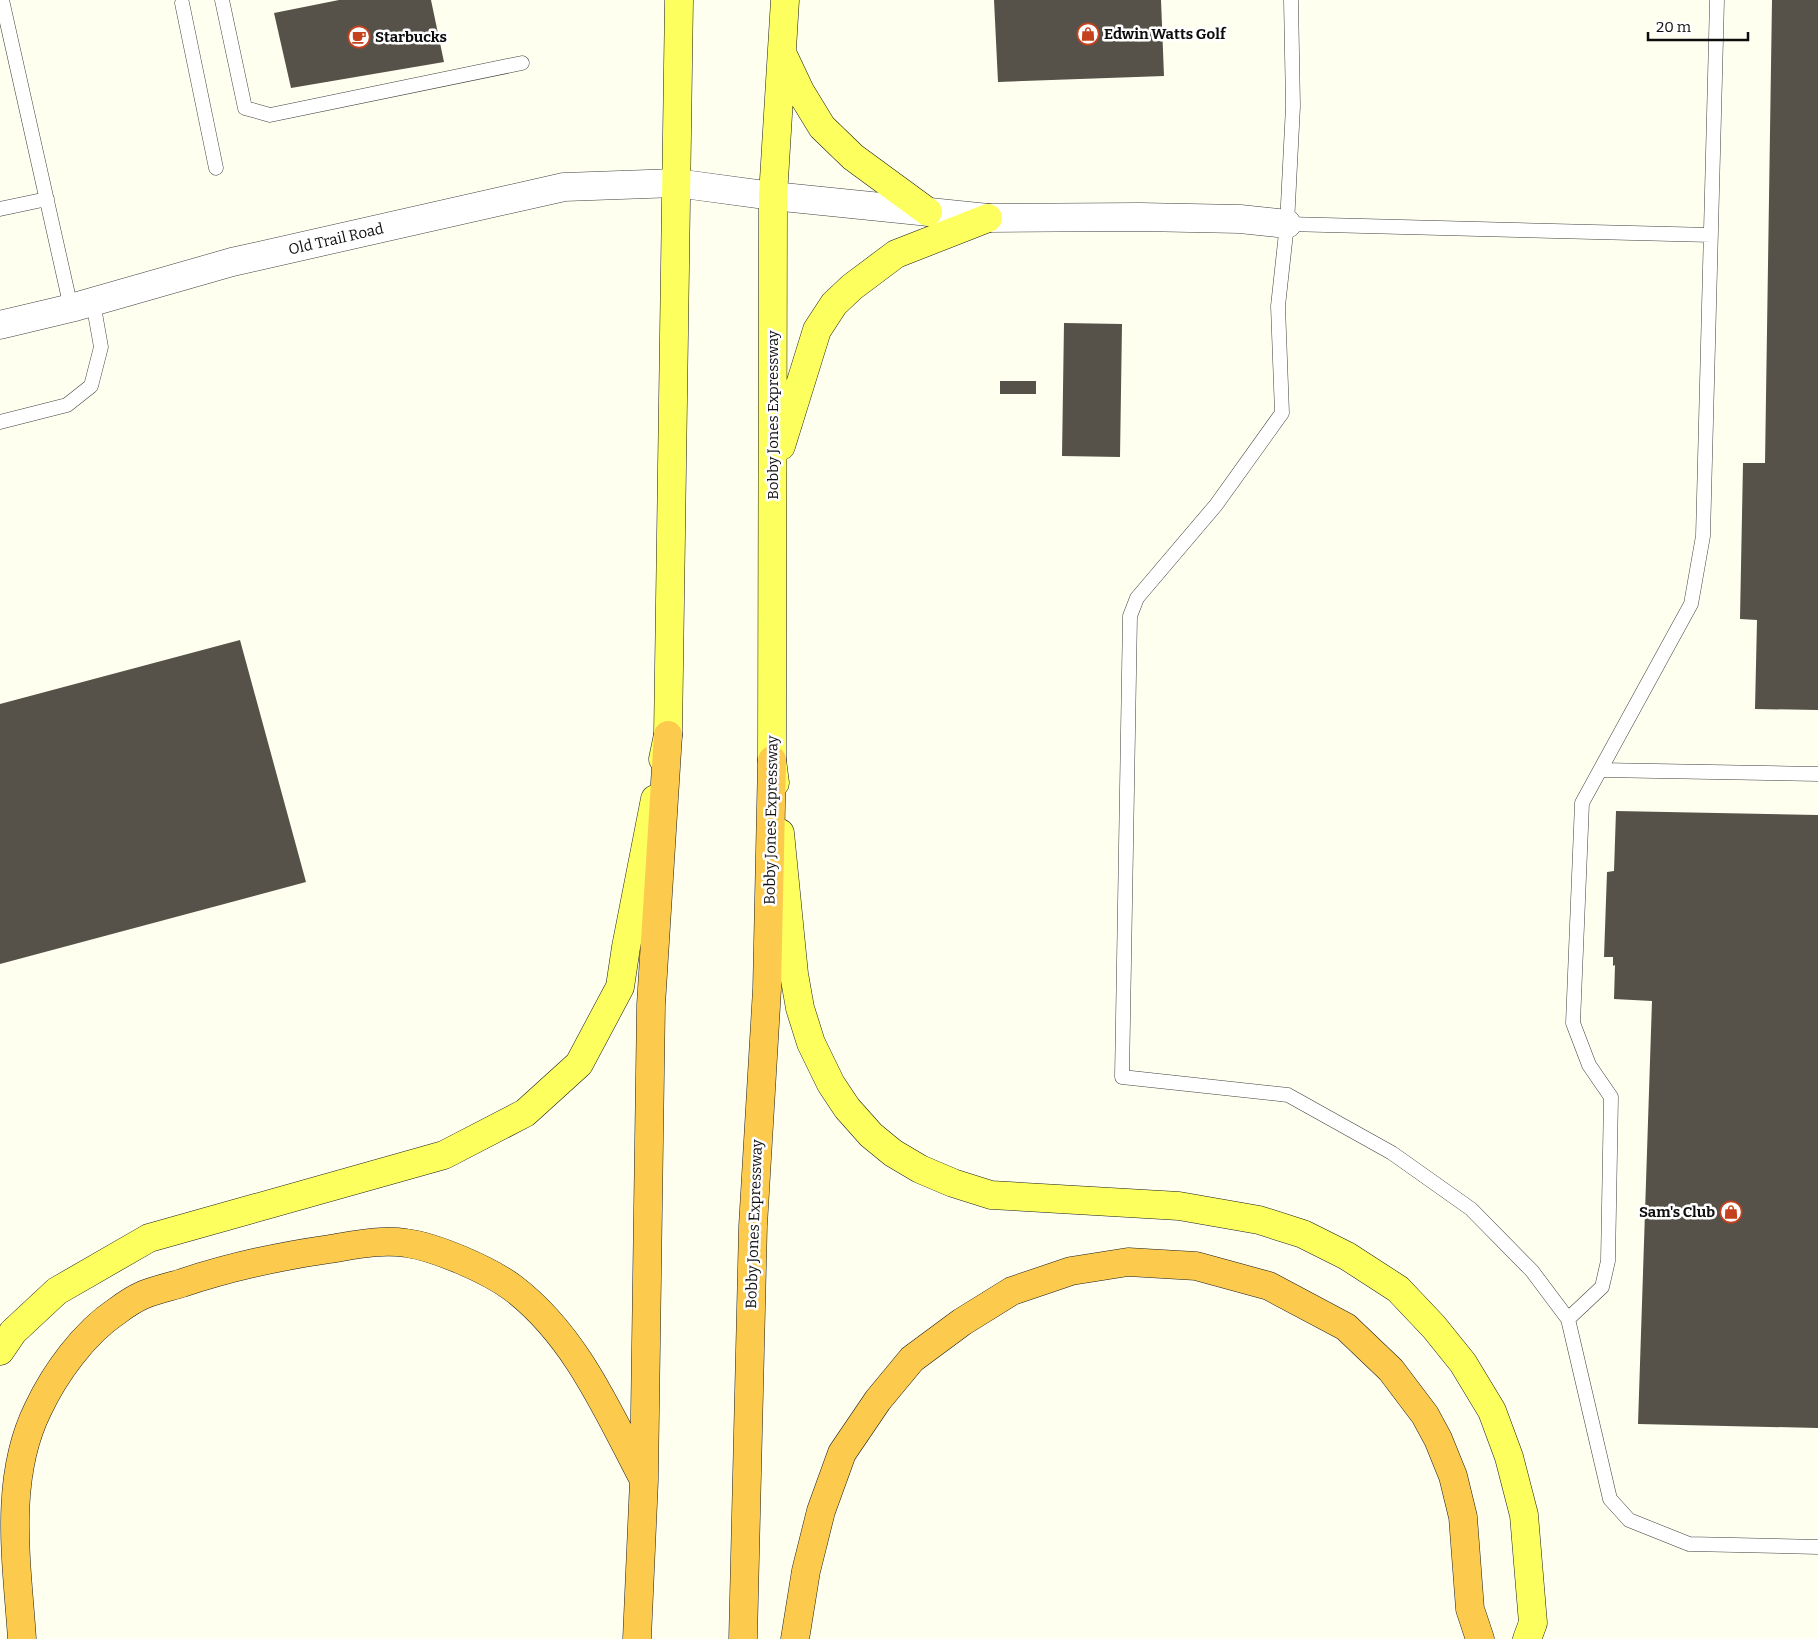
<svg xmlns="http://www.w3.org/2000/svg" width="1818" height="1639" font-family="Bitter,serif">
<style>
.building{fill:#575249}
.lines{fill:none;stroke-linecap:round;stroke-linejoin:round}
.service-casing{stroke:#404040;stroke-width:15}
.minor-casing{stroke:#404040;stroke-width:29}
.primary-casing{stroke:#1e1e1e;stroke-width:29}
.motorway-casing{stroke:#1e1e1e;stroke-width:29}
.service{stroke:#fff;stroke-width:14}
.minor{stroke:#fff;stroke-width:28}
.primary{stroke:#fcff5e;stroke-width:28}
.motorway{stroke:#fccb4e;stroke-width:28}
.labels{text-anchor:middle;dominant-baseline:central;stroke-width:5;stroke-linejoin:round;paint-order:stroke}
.poi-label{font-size:15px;font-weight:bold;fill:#0d0d0d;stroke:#fff;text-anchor:start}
.street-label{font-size:15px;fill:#0d0d0d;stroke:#fff}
</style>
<rect width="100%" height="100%" fill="#feffee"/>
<path class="building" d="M339 0H431L444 62 291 88 274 13Z
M994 0H1161L1164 76 998 82Z
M1772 0H1818V710L1755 709 1757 620 1740 619 1743 463H1765Z
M1064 323 1122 324 1120 457 1062 456Z
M1000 381H1036V394H1000Z
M240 640 306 882 0 964V704Z
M1616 811 1818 815V1428L1638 1424 1652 1001 1614 999 1615 965 1613 966V957H1604L1607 872 1614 871Z"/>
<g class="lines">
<g class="service-casing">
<path id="service" d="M2 0 71 308
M222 0 245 108 270 115 522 63
M1291 0 1293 106 1287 224 1278 306 1282 413 1216 505 1137 598 1130 616 1122 1077 1288 1095 1392 1153 1471 1209 1532 1271 1568 1319 1610 1499 1629 1520 1689 1544 1818 1547
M182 3 216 168
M0 209 47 199
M1287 224 1711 235
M0 422 67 405 91 386 101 347 93 302
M1601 770 1818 774
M1568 1319 1602 1287 1608 1261 1611 1097 1589 1065 1573 1023 1582 803 1691 604 1703 536 1717 0"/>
</g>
<g class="minor-casing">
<path id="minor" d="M0 325 71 308 232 262 564 187 676 183 773 196 988 218 1140 217 1240 219 1287 224"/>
</g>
<g class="primary-casing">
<path id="primary" d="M783 55 800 91 822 127 853 157 928 212
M781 446 817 330 834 304 852 287 896 254 988 218
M663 759 668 735 679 0
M775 783 772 760 773 196 785 0
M780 833 794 974 800 1008 811 1043 831 1084 847 1108 871 1135 893 1153 920 1169 953 1183 991 1195 1179 1206 1259 1220 1303 1234 1347 1256 1398 1289 1434 1327 1463 1363 1492 1411 1509 1457 1524 1515 1533 1623 1527 1639
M0 1351 13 1332 57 1291 149 1238 444 1155 525 1113 579 1064 620 987 626 947 655 799"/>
</g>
<g class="motorway-casing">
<path id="motorway" d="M22 1639C17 1563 3 1480 38 1409 55 1373 84 1333 117 1311 125 1305 134 1299 143 1295 155 1290 169 1287 182 1283 230 1267 280 1256 330 1249 355 1245 381 1239 406 1243 436 1247 489 1270 513 1288 576 1336 608 1412 644 1480
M637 1639 644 1480 651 1005 668 735
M743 1639 753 1226 767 989 772 760
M795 1639 806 1571 821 1511 842 1453 878 1400 912 1359 962 1322 1012 1291 1071 1271 1128 1262 1196 1266 1269 1286 1346 1327 1391 1370 1425 1415 1438 1439 1453 1476 1463 1517 1470 1609 1480 1639"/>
</g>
<use href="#service" class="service"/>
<use href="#minor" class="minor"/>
<use href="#primary" class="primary"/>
<use href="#motorway" class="motorway"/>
</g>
<defs>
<g id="shop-ring" transform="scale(1.125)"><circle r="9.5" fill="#fff" stroke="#c5411d" stroke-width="1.5"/><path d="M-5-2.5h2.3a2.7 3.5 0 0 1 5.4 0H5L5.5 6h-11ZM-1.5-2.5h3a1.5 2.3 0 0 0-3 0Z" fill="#c5411d"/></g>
<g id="cafe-ring" transform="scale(1.125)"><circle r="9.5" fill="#fff" stroke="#c5411d" stroke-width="1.5"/><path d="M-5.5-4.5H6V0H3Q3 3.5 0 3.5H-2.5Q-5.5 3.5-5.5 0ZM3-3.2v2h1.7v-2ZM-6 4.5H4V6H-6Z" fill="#c5411d"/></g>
</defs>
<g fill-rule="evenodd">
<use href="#shop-ring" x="1088" y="34"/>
<use href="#cafe-ring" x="359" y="37"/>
<use href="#shop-ring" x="1731" y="1212"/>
</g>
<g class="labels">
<g class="poi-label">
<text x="1104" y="34">Edwin Watts Golf</text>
<text x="375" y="37">Starbucks</text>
<text x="1715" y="1212" text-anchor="end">Sam's Club</text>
</g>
<g class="street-label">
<text transform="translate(336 239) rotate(-13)">Old Trail Road</text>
<text transform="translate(773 415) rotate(-90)">Bobby Jones Expressway</text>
<text transform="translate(771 820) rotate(-89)">Bobby Jones Expressway</text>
<text transform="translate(754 1224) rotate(-88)">Bobby Jones Expressway</text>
</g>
</g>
<path d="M1648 32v8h100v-8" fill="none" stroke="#0d0d0d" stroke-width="2.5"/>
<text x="1656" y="32" font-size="15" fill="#0d0d0d" stroke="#ffffff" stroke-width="4" paint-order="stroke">20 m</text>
</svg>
